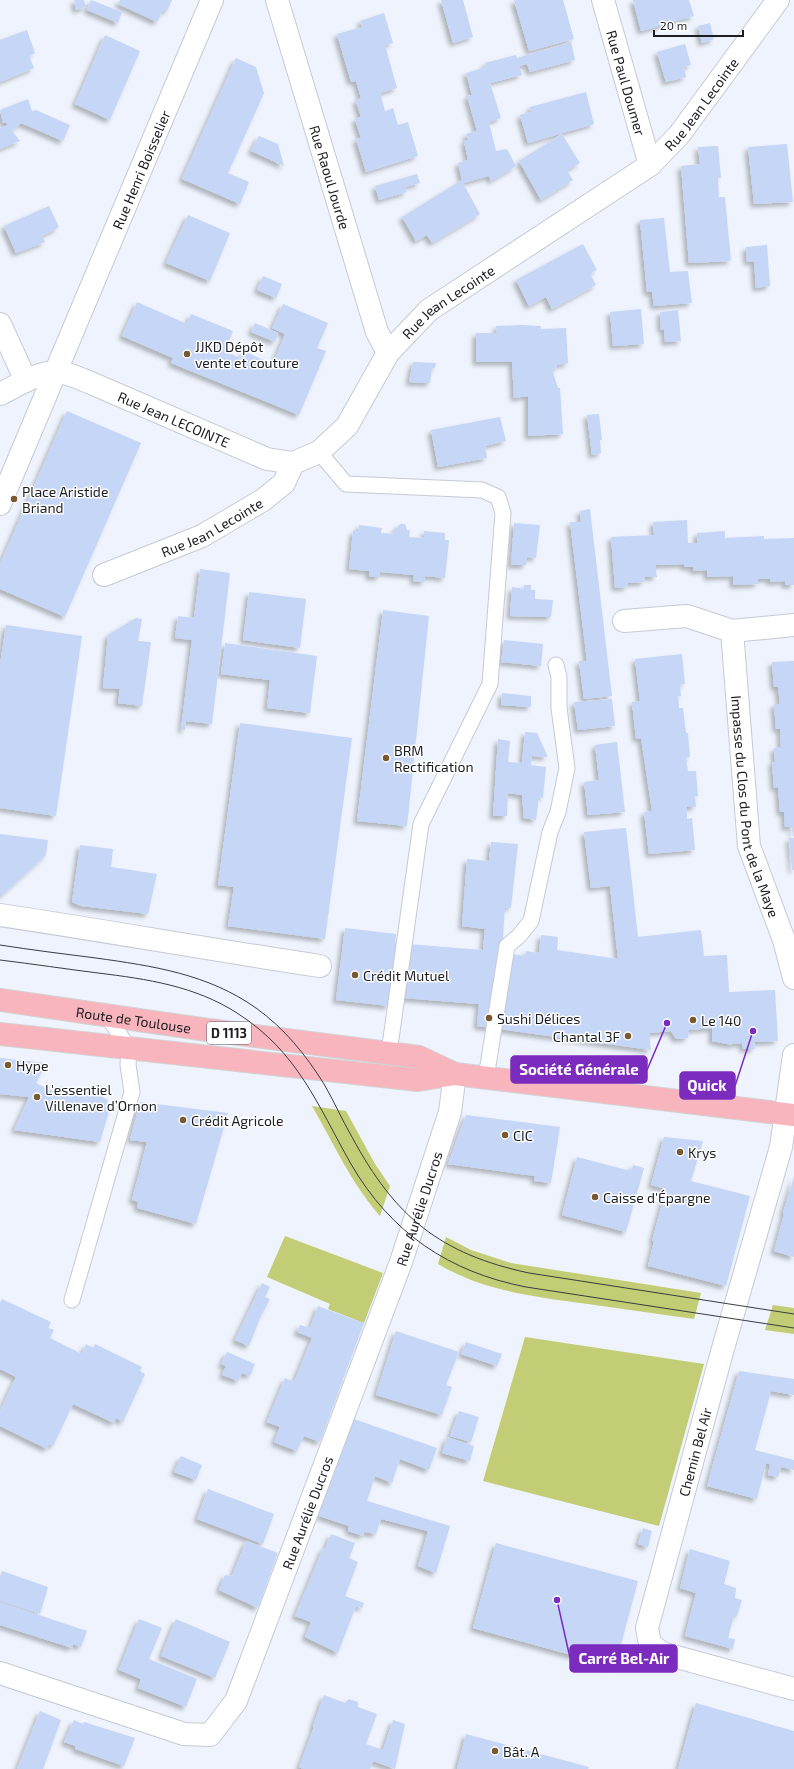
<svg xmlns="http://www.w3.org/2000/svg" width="794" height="1769" font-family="'Exo 2',sans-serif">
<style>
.green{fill:#c3cd76}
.building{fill:#c5d6f7;filter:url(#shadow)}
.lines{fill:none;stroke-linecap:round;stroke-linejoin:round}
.lane-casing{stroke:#c5cad4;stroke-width:17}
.street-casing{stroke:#c5cad4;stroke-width:24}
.primary-casing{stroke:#d2d2d3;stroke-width:24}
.lane{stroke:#fff;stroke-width:15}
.street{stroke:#fff;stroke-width:22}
.primary{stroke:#f9b5bd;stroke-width:22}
.tram{stroke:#3a3c41;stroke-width:1}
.poi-dot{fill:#79592f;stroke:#fff;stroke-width:1.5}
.labels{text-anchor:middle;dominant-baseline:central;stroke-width:3;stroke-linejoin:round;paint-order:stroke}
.shield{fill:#fff;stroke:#606164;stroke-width:1}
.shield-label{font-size:13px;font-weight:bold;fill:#1c1d21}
.street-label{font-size:14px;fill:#1c1d21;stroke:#fff}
.poi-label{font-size:14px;fill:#1c1d21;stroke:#fff;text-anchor:start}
.leader{fill:none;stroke:#7b2cbf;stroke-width:1.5}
.callout-dot{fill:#7b2cbf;stroke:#fff;stroke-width:1.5}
.callout{fill:#7b2cbf;stroke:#7b2cbf;stroke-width:1.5}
.callout-label{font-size:15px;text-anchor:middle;font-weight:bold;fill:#fff}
</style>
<defs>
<filter id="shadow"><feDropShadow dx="-3.5" dy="3.5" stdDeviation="2" flood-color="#0004"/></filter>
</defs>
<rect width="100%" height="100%" fill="#eef3fd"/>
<path class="green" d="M312 1106 346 1111 375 1164 390 1186 380 1216C351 1183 334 1144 312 1106Z
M285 1236 383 1273 364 1323 328 1309 330 1304 267 1277Z
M446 1237 471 1250 511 1263 701 1293 694 1319C658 1314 623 1309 588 1304 536 1297 483 1291 438 1264Z
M773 1305 794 1308V1334L765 1330Z
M525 1337 704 1364 659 1526 483 1481Z"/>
<path class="building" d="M74 0H84L86 7 76 10Z
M91 0 122 12 118 23 87 10Z
M120 0H172L167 11 163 10 157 22 118 4Z
M441 0H463L473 37 453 43Z
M514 0H563L574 39 529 51Z
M633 0H689L694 16 641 31Z
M384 13 393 43 385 45 397 88 380 93 385 111 393 108 398 125 408 122 418 156 366 172 356 139 361 138 355 119 361 117 356 101 361 98 356 81 351 82 337 34 362 27 360 21Z
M710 23 714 39 702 43 698 26Z
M27 30 35 53 29 56 34 68 0 82V40Z
M105 35 140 51 110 120 75 104Z
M571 42 575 60 530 72 527 64 519 66 522 75 490 83 501 118 489 122 496 151 507 149 516 166 491 181 489 176 463 183 480 214 432 243 427 235 416 241 402 217 462 180 458 163 468 160 464 141 468 140 466 134 477 131 467 96 472 95 466 73 486 67 485 63 516 55 517 58Z
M685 44 691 65 684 67 686 77 666 82 657 52Z
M236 58 256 67 264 93 228 173 249 182 240 204 182 179Z
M586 92 594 124 528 143 520 115 531 112 530 107Z
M28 99 32 111 36 110 70 125 63 141 21 123 12 131 20 141 0 149V128L8 125 5 122 3 123 0 110Z
M562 134 580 163 567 170 573 180 541 200 519 161Z
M259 136 278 144 284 166 251 151Z
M787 144 793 202 754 204 748 147Z
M718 146 721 178H718L719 197H725L731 261 689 263 681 166 700 164 698 147Z
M417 174 420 183 405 187 407 192 379 200 375 186Z
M49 206 59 227 42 236 45 242 16 253 4 226Z
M188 215 230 233 210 281 166 263Z
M664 218 670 272 688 271 692 303 654 306 652 292H647L640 220Z
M583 244 597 270 590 273 596 285 552 309 546 297 529 306 516 280Z
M767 245 770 286 756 288 754 261 747 262 746 247Z
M263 276 282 284 276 298 257 290Z
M137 302 187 324 191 314 233 331 225 351 240 358 244 351 273 364 285 334 272 328 283 304 328 323 317 348 326 351 299 415 171 363 173 358 122 336Z
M641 309 644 344 613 346 610 312Z
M678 310 681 341 665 342 664 329 661 330 660 312Z
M255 323 278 333 275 342 251 332Z
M522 325 541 326V329L566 328 568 363 557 365V368L552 369 558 388H560L563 434 528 436V396L514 398 512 362H476V333H497L496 326Z
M413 362 436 363 435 368H432L430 383 409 382Z
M67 411 141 443 65 617 0 589V564Z
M599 414 602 440H600L601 453 592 455 587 415Z
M500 417 506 441 485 446 487 458 438 467 431 430Z
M590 509 612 696 584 699 579 661H587L570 522H581L580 511Z
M687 520 688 543H697V533L725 531V538L764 536V539L794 538V585H785V581L770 582V579H758V584L733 585V576L707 577V570L693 571V567H684V564L655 565 657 577H645L644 582 628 583 627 587 615 588 611 537 654 535 653 522Z
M514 523 540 525 536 558 527 557 526 565H511Z
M401 524H405L407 530H410L409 537 424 538V531L445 533V540H449L445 578 425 576V582L413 581 414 575 380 572V577H369V571L349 569 353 531H358L359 525 382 528 381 533 395 534 394 529H398V526Z
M200 569 230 573 212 724 186 721 185 730 181 729 192 640 175 638 178 616 194 618Z
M524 585H531V590H535V599L553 600 551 617 510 616 512 587 524 589Z
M249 592 306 599 300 648 243 640Z
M383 610 429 616 407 826 357 821Z
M136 618 142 619 138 641 151 642 142 706 118 703 120 689 103 688 108 635Z
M6 625 82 636 56 816 0 808V665Z
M504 640 543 644 541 666 501 662Z
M225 643 317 656 310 713 267 708 270 680 221 674Z
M682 654 685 684H680L681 696H678L679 708H683L686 733H688L690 757 686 758 688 771H696L698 796H695L696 807H687V819L692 818 695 850 649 854 644 812 652 811 641 738 636 739 632 702 640 701 635 659Z
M794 661V836H793L792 827H785L784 812H780L778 787 774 788 772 762H775L774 748 781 747 780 729H776L774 704H780L778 687H774L772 662Z
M502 693 531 696V707L501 705Z
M612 699 615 726 578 730 574 702Z
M240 723 352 738 325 939 228 926 234 887 218 885Z
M525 732 537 733 548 757 532 756 531 765 546 767 543 798 539 797 536 820 524 818 522 795 508 793 507 816H493L498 739 510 741 508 762 522 763Z
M617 742 625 812 588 815 584 782 599 780 595 745Z
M626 828 638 937 701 930 704 956 727 955 729 992 775 990 778 1041 754 1042 755 1049H743L742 1043 732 1044V1045L712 1041V1028L689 1030 688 1038 676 1039 671 1031 649 1033 651 1050 477 1026 479 1004 390 997 389 1006 336 1000 345 928 396 934 395 943 483 950 485 929 462 926 467 859 489 861 491 842 518 844 511 908 505 907 500 984 512 954 525 956 526 951 539 953 541 935 558 937 557 950 618 959 610 886 591 888 584 832Z
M0 834 48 840 46 855 0 897Z
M789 838H794V870H792Z
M80 845 113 849 111 867 157 874 148 914 81 906 72 902Z
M0 1058 46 1063 36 1083 56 1093 61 1086 81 1095 85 1088 108 1100 105 1107 110 1108 100 1142 14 1130 29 1097 0 1094Z
M140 1102 228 1113 196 1224 137 1208 138 1202 132 1200 147 1142 130 1140Z
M466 1115 560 1127 551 1183 534 1181 535 1176 448 1164Z
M664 1137 703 1141 691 1181 750 1196 726 1286 648 1266 654 1241H652L666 1189 651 1185Z
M577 1157 631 1171 633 1165 644 1168 626 1232 562 1215Z
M794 1176V1257L774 1251 784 1214 783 1213Z
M262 1283 270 1287 265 1297 270 1299 260 1318 249 1346 235 1340Z
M2 1299 51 1322 48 1328 54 1330 50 1338 82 1354 86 1344 93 1348 95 1344 142 1367 140 1371 145 1374 123 1422 116 1418 114 1423 73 1404 53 1446 49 1444 47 1449 0 1426V1411L16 1377 0 1369V1303Z
M318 1306 364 1323 320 1442 304 1436 297 1451 274 1442 280 1427 267 1422 285 1378 294 1382 312 1338 297 1332 300 1325 310 1328Z
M396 1331 459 1352 446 1385 452 1387 442 1415 376 1395Z
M466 1342 502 1354 497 1366 461 1354Z
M227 1352 255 1364 250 1376 242 1373 238 1381 222 1375 226 1366 221 1364Z
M739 1371 794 1379V1395L771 1391 755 1450 794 1460V1470L781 1467 778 1477 768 1475 770 1464 766 1463 757 1499 707 1486Z
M459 1411 479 1417 471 1442 450 1436Z
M354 1419 437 1448 429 1470 400 1459 392 1483 375 1476 367 1501 450 1526 436 1573 418 1566 428 1531 381 1519 376 1534 364 1532 363 1536 348 1531 349 1526 319 1516Z
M447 1437 474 1446 470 1461 442 1453Z
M181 1456 202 1465 196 1480 174 1472Z
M208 1489 274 1514 263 1544 197 1519Z
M643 1528 652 1531 648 1547 638 1544Z
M331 1534 355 1543 349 1558 358 1562 345 1596 364 1603 362 1608 356 1606 338 1653 305 1637 311 1622 295 1616 323 1548 325 1549Z
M246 1541 278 1553 258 1608 219 1590 225 1575 232 1576Z
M496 1543 638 1581 615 1667 473 1628Z
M690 1549 730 1561 724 1584 736 1588 735 1598 742 1600 737 1616H734L728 1638 735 1639 733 1649 685 1636 696 1593 680 1588Z
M2 1571 48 1587 40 1614 0 1601V1579Z
M0 1602 87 1631 81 1647 73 1644 72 1648 0 1625Z
M139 1619 162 1628 149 1659 197 1679 186 1707 138 1688 141 1679 119 1670Z
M176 1619 230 1642 215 1678 161 1656Z
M324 1695 345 1703 349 1699 358 1702V1707L377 1714 366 1744 383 1750 393 1720 405 1724 395 1769 373 1761 370 1769H303L299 1767 314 1727 313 1726Z
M696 1703 794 1731V1769H678Z
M40 1711 61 1720 43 1769H17Z
M74 1720 83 1724 84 1722 135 1738 124 1766 75 1749 76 1746 64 1742Z
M466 1734 589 1767 588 1769H457Z"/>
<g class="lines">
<g class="lane-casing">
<path id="lane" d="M319 452 346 484 482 490 498 497 503 513 490 684 421 824 389 1053
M486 1078 507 946 519 936 531 921 550 832 558 812 567 768 559 708V677L556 665
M72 1300 132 1092 128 1065 129 1049 107 1015"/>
</g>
<g class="street-casing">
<g id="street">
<path id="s1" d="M277 0 377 332 388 353"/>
<path id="s2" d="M603 0 650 165"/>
<path d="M0 324 26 381"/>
<path id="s3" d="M0 394C17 386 37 372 56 372 67 372 81 379 91 383L267 459 293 463"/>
<path id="s4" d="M0 504 212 0"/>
<path id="s5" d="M104 575 202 536 263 500 284 483 293 463 319 452 347 426 388 353 429 310 650 165 679 135 778 0"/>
<path d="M624 621 687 616 732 631"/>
<path id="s6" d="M794 625 732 631 749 846 784 940 794 978"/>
<path d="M0 915C107 931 213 950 320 966"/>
<path d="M794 1055 781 1147 722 1352 647 1628 650 1644 662 1653 794 1689"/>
<path id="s7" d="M0 1673 184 1734 210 1735 236 1701 401 1262 450 1112 455 1074"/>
</g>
</g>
<g class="primary-casing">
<g id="primary">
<path id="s8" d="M0 1000 201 1029 419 1057 455 1074"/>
<path d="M0 1034 418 1080 455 1074 794 1115"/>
</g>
</g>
<use href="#lane" class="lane"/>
<use href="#street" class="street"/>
<use href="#primary" class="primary"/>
<path class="tram" d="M0 945C32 950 64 954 96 958 153 966 208 974 256 1008 284 1028 306 1055 324 1084 334 1101 342 1120 352 1137 395 1217 440 1254 529 1273L794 1314
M0 960C33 964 66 969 98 973 147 979 195 986 237 1013 298 1052 317 1104 351 1164 391 1233 449 1272 526 1287L794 1328"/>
</g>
<g class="poi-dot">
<circle cx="187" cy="354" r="4"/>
<circle cx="14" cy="499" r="4"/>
<circle cx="386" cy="758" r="4"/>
<circle cx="355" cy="975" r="4"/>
<circle cx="489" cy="1018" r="4"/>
<circle cx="693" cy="1020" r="4"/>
<circle cx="628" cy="1036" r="4"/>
<circle cx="8" cy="1065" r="4"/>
<circle cx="37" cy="1097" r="4"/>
<circle cx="183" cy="1120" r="4"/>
<circle cx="505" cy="1135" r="4"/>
<circle cx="680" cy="1152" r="4"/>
<circle cx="595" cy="1197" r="4"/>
<circle cx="495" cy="1751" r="4"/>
</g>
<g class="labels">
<rect class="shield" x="207" y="1022" width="44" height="22" rx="3"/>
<g class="shield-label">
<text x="229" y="1033">D 1113</text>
</g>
<g class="street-label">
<text stroke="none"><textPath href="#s2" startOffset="86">Rue Paul Doumer</textPath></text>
<text stroke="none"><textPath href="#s5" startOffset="779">Rue Jean Lecointe</textPath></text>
<text stroke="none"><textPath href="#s4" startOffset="363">Rue Henri Boisselier</textPath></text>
<text stroke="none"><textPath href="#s1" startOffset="185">Rue Raoul Jourde</textPath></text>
<text stroke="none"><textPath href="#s5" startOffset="455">Rue Jean Lecointe</textPath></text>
<text stroke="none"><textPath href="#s3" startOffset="188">Rue Jean LECOINTE</textPath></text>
<text stroke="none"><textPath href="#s5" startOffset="118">Rue Jean Lecointe</textPath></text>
<text stroke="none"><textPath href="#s6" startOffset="240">Impasse du Clos du Pont de la Maye</textPath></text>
<text stroke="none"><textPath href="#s8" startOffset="135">Route de Toulouse</textPath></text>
<text stroke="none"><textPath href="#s7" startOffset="788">Rue Aurélie Ducros</textPath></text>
<text transform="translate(695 1452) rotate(-75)">Chemin Bel Air</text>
<text stroke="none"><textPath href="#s7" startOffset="464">Rue Aurélie Ducros</textPath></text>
</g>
<g class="poi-label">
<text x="195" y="346">JJKD Dépôt<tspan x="195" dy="16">vente et couture</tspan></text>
<text x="22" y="491">Place Aristide<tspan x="22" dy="16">Briand</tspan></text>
<text x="394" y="750">BRM<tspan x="394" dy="16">Rectification</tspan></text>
<text x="363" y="975">Crédit Mutuel</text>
<text x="497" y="1018">Sushi Délices</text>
<text x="701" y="1020">Le 140</text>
<text x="620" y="1036" text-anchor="end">Chantal 3F</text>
<text x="16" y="1065">Hype</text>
<text x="45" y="1089">L'essentiel<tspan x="45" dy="16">Villenave d’Ornon</tspan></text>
<text x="191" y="1120">Crédit Agricole</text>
<text x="513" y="1135">CIC</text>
<text x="688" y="1152">Krys</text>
<text x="603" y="1197">Caisse d'Épargne</text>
<text x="503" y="1751">Bât. A</text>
</g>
</g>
<path class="leader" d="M667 1023L647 1070M753 1031L735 1086M557 1600L570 1658"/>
<g class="callout-dot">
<circle cx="667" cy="1023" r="4"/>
<circle cx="753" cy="1031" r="4"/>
<circle cx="557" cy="1600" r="4"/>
</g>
<g class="callout">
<rect x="511" y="1056" width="136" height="27" rx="4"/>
<rect x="680" y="1072" width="55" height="27" rx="4"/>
<rect x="570" y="1645" width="107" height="27" rx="4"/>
</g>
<g class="callout-label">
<text x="579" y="1075">Société Générale</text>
<text x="707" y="1091">Quick</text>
<text x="624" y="1664">Carré Bel-Air</text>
</g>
<path d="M654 30v6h89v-6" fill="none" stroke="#1c1d21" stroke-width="2"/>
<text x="660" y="30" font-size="12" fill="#1c1d21" stroke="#ffffff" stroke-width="3" paint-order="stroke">20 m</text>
</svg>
